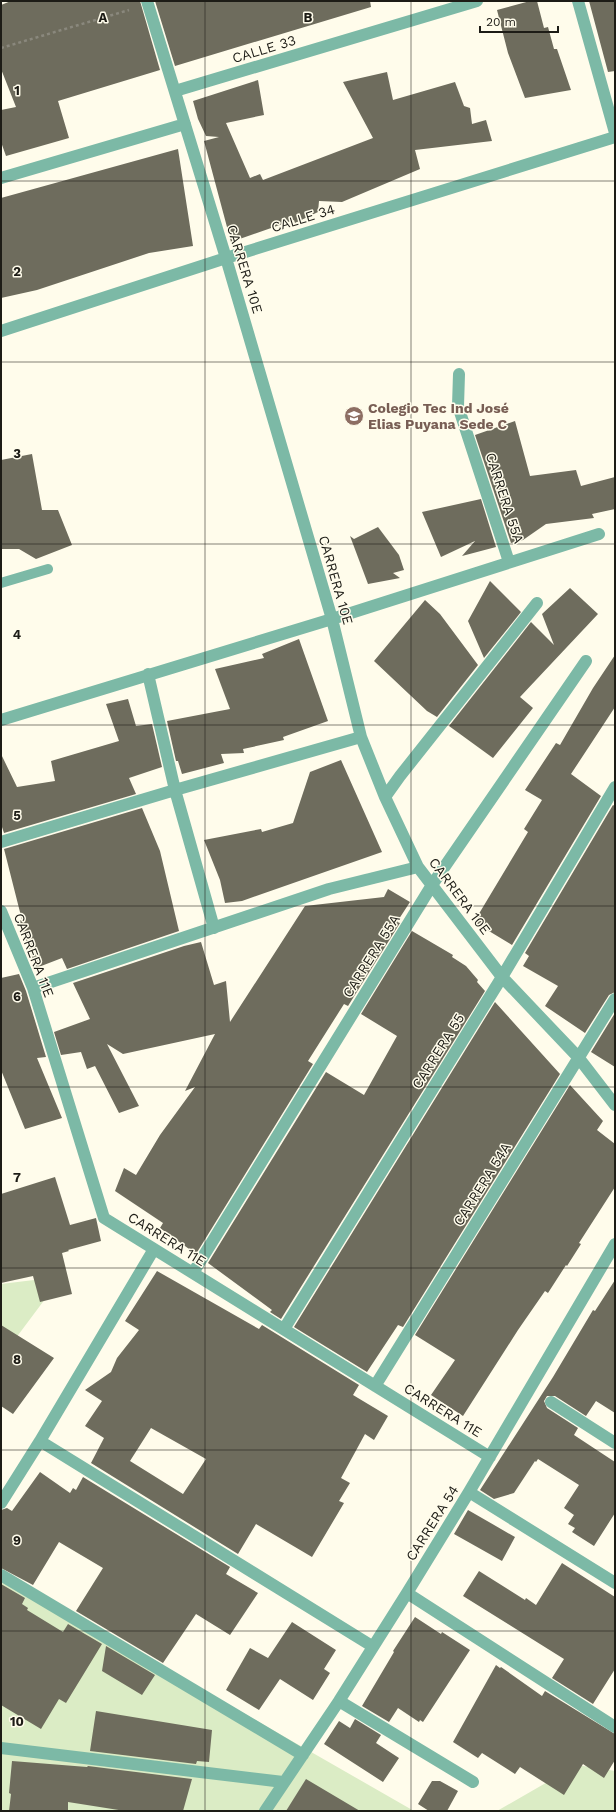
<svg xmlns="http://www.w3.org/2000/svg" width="616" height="1812" font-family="'Work Sans',sans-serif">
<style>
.green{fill:#dbecc5}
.building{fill:#6e6c5d;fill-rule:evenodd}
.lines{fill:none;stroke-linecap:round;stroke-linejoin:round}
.path{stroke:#8a887d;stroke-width:2.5;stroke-dasharray:3 3;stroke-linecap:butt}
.service{stroke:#7cb9a6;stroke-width:10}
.minor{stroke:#7cb9a6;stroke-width:12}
.grid{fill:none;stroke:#1d1c16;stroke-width:1;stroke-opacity:0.55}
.labels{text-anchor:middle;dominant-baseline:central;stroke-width:3;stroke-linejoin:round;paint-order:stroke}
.street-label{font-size:14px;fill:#1d1c16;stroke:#fffceb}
.education-label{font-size:14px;font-weight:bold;fill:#785e54;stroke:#fffceb;text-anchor:start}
.grid-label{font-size:13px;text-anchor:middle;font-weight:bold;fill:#1d1c16;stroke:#fffceb;stroke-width:3;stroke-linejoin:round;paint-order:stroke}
</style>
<rect width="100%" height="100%" fill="#fffceb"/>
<path class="green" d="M66 1271 1 1358V1284L34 1280Z
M1 1574 414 1811H1Z
M577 1765 615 1771V1811H497Z"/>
<path class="building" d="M11 1H140L160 70 58 101 69 138 6 156 1 142V110L16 107 1 69V5Z
M155 1H370L371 7 175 66Z
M530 1H537L544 28 548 27 554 49H557L571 90 525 98 508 53 497 10Z
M589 1H615V71L608 72Z
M387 72 393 100 455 82 464 106 470 108 472 124 486 120 492 141 415 150 420 169 342 202 319 201 318 212 295 223 294 220 231 242 204 141 219 137 206 136 198 119 193 101 258 80 264 115 226 123 250 178 260 174 263 180 373 138 343 82Z
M178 149 193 246 149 253 37 290 1 298V198Z
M515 421 530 476 576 470 581 486 615 477V509L592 514 594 518 546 524 523 540 511 543 475 435Z
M32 454 42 510H58L72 545 36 559 19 549H1V460Z
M481 499 496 547 462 556 475 541 441 557 422 512Z
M378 527 399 555 404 570 393 573 400 578 368 584 350 536 354 539Z
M490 581 521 612 484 658 468 621Z
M570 588 598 614 520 697 533 708 493 758 449 726 531 622 554 645 542 614Z
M425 600 440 614 478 665 437 717 427 711 374 661Z
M299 639 328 721 283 737 284 740 243 749 244 753 221 754 224 763 182 774 178 761H176L167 721 230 709 215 669 264 658 262 654Z
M615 655V707L571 774 601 796 512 945 474 922 528 832 524 829 542 800 525 790 556 743 560 745 593 688Z
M128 699 136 726 152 724 162 767 129 778 136 794 4 833 1 824V754L17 787 55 781 51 761 119 741 106 704Z
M341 760 382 852 242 901 225 903 220 880 204 840 261 829 262 832 293 823 310 772Z
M613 805 615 806V992L609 995 585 1033 545 1006 558 986 523 966 529 956 525 953Z
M142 808 160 851 179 931 67 969 62 958 36 968 19 921 22 920 4 849Z
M388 889 410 902 397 922 400 923 348 1006 344 1004 308 1061 313 1064 196 1254 160 1228 163 1223 115 1191 124 1168 136 1175 160 1135 195 1087 185 1091 215 1034 123 1054 107 1044 139 1106 119 1113 95 1066 87 1069 81 1052 61 1055 54 1032 90 1019 73 983 184 946 201 942 214 985 226 981 230 1022 305 906 384 897Z
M412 931 453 955 452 957 466 966 478 980 477 982 485 991 281 1319 270 1312 272 1310 208 1263 326 1072 364 1095 397 1036 361 1014Z
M19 974 26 991 46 1057 37 1058 62 1118 25 1129 1 1070V978Z
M495 1002 560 1074 403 1327 398 1325 367 1372 294 1327Z
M615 1013V1067L591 1052Z
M570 1085 603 1121 597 1130 615 1144V1187L579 1243 581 1244 567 1266 566 1265 548 1293 545 1291 518 1330 463 1416 431 1395 455 1360 415 1335Z
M55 1177 70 1225 96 1218 101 1241 68 1250 69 1251 62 1253 72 1294 40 1302 33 1276 1 1283V1194Z
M157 1271 259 1329 262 1325 359 1385 353 1395 388 1416 374 1440 365 1434 341 1478 350 1483 339 1501 344 1503 312 1557 256 1524 238 1554 91 1463 104 1438 85 1426 102 1401 85 1390 111 1372 117 1358 139 1330 125 1321ZM151 1428 206 1459 183 1494 130 1461Z
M615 1280V1413L596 1401 586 1416 555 1396H547L544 1401 547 1408 578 1428 574 1435 615 1462V1513L594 1546 572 1532 575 1528 568 1524 574 1515 564 1508 579 1485 538 1459 536 1462 535 1461 514 1493 494 1499 480 1490 553 1377 593 1310 595 1311Z
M1 1325 54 1358 13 1414 1 1406Z
M40 1472 70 1493 73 1488 76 1490 83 1477 230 1567 226 1574 258 1593 230 1635 196 1614 163 1663 76 1611 103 1568 59 1542 33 1585 1 1568V1510L7 1508 12 1511Z
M468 1510 515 1537 502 1561 454 1534Z
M562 1563 615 1597V1669L593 1704 552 1678 564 1659 463 1596 479 1571 525 1600 526 1598 536 1605Z
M1 1584 25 1598 22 1604 28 1608 27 1610 63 1632 68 1624 102 1644 66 1703 59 1699 41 1729 1 1705Z
M415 1617 441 1634 442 1632 470 1650 423 1722 420 1720 419 1722 398 1708 389 1722 362 1706 394 1652 393 1651Z
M292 1622 336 1650 324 1669 330 1673 313 1700 280 1679 259 1710 226 1690 250 1648 268 1658Z
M106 1646 155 1675 142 1695 102 1671Z
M496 1665 500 1668 501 1667 542 1696 545 1691 615 1734V1760L604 1778 583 1764 564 1795 520 1767 515 1774 482 1753 478 1758 453 1742Z
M96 1711 212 1730 209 1762 197 1761 196 1764 90 1751Z
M355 1719 381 1735 376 1743 399 1758 383 1782 324 1744 339 1721 350 1728Z
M12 1761 87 1767 88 1766 192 1779 183 1811H125L68 1802V1811H9L11 1794 9 1793Z
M306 1779 360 1811H286Z
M432 1781H440L458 1791 447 1811H429L418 1804Z"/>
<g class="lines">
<path class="path" d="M1 48 129 10"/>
<path class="service" d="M1 583 48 569"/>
<path class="minor" d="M147 1 226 258 332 619 361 737 385 797 418 867 502 977 578 1057 615 1105
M578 1 615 133
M175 91 477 1
M1 178 185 124
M1 331 226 258 615 137
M459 374 458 406 509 562
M148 674 175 790 214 928
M1 720 332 619 599 534
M385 797 400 776 537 603
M1 842 175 790 361 737
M1 911 33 988 104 1218 490 1457
M33 988 329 889 418 867
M193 1273 432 885 586 661
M284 1329 502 977 615 787
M375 1386 615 999
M551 1402 615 1443
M40 1441 372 1646
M469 1492 615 1583
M1 1503 40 1441 154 1249
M1 1575 303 1755
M407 1593 615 1727
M339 1701 473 1782
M1 1748 283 1782
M265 1811 339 1701 407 1593 469 1492 615 1244"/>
</g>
<path class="grid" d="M205 1V1811M411 1V1811M1 181H615M1 362H615M1 544H615M1 725H615M1 906H615M1 1087H615M1 1268H615M1 1450H615M1 1631H615"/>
<defs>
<g id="school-disc" transform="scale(1)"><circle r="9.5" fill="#8d6e63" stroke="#fffceb"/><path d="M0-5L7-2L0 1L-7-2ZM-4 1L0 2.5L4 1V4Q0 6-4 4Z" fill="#fff"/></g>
</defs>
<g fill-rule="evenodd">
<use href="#school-disc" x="354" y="416"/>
</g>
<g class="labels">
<g class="street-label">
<text transform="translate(264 49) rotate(-17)">CALLE 33</text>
<text transform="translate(303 218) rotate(-17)">CALLE 34</text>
<text transform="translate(245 269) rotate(73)">CARRERA 10E</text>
<text transform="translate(505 498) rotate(72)">CARRERA 55A</text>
<text transform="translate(336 580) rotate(74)">CARRERA 10E</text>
<text transform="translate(460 896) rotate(53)">CARRERA 10E</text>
<text transform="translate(34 955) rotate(69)">CARRERA 11E</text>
<text transform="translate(371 956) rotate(-58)">CARRERA 55A</text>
<text transform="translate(438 1051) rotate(-58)">CARRERA 55</text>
<text transform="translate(482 1184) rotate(-58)">CARRERA 54A</text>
<text transform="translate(167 1239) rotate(32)">CARRERA 11E</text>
<text transform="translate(443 1410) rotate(32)">CARRERA 11E</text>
<text transform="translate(432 1523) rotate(-58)">CARRERA 54</text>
</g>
<g class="education-label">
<text x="368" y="408">Colegio Tec Ind José<tspan x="368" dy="16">Elias Puyana Sede C</tspan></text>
</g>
</g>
<g class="grid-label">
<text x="103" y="22">A</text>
<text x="308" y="22">B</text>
<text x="17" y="95">1</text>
<text x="17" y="276">2</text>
<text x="17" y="458">3</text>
<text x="17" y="639">4</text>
<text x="17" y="820">5</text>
<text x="17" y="1001">6</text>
<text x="17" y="1182">7</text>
<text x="17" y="1364">8</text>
<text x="17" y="1545">9</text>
<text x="17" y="1726">10</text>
</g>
<rect width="616" height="1812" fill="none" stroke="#1d1c16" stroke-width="4"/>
<path d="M480 26v6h78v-6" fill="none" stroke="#1d1c16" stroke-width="2"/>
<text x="486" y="26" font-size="12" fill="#1d1c16" stroke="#fffceb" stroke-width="3" paint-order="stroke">20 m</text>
</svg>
